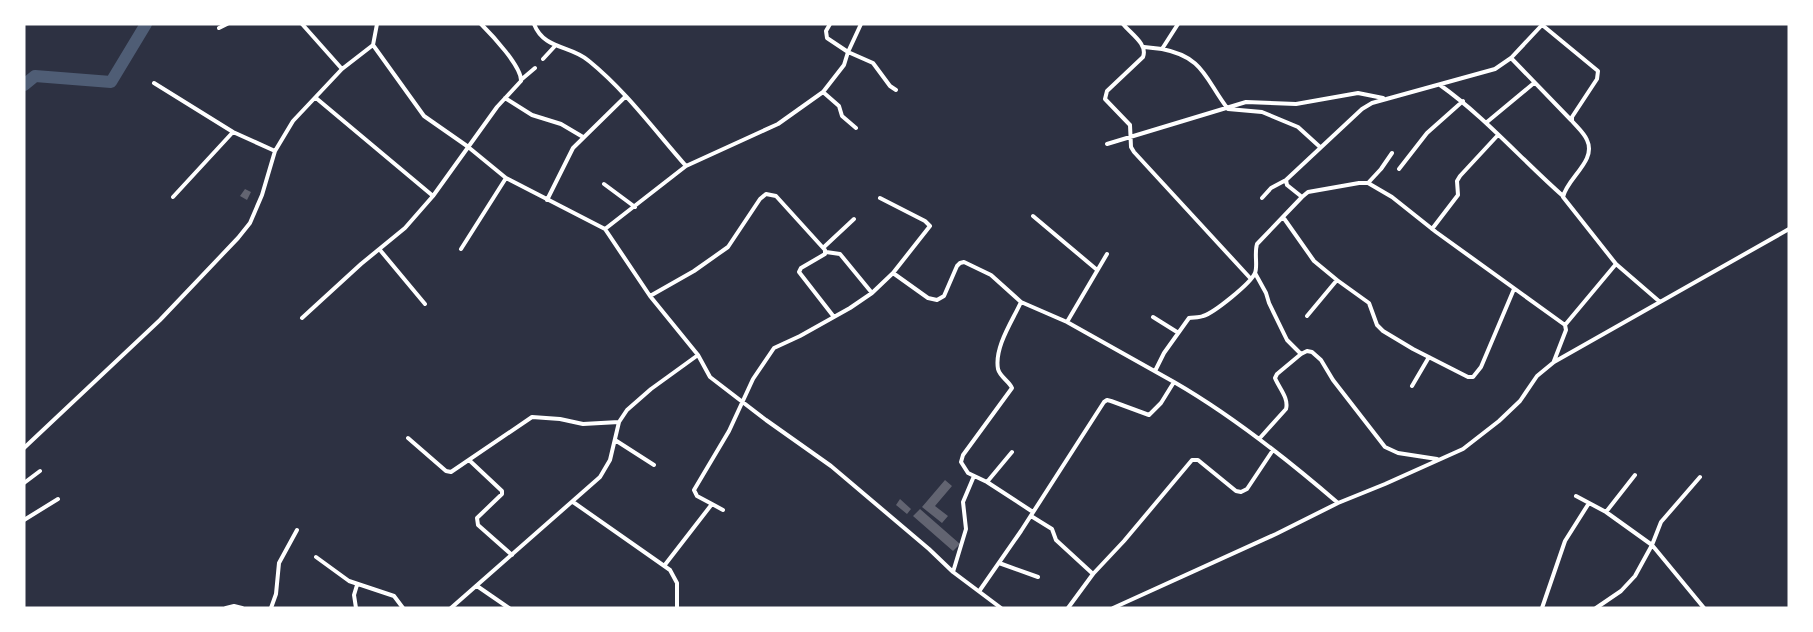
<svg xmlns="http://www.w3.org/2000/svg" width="1813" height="632" font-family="Raleway,sans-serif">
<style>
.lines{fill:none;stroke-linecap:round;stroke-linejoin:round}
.river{stroke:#4f5d75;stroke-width:12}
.building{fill:#626471}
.minor{stroke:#fff;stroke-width:4}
</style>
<rect width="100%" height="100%" fill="#2d3142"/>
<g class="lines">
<path class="river" d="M24 85 35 76 111 82 146 24"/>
</g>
<path class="building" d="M245 189 251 192 247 200 240 196Z
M945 480 952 486 935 506 948 516 942 523 922 507Z
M900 499 911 509 907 514 896 505Z
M920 509 960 544 953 551 913 516Z"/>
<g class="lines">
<path class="minor" d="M302 24 342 69
M534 24C544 50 571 45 589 61 626 91 655 131 686 166
M861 24 848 52 873 63 890 86 896 90
M1123 24C1131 34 1148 44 1143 57L1107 91 1105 99 1130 125 1131 147 1134 152 1251 279
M1541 24 1598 71 1597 79 1572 117V121C1577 127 1584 133 1587 140 1597 161 1567 178 1563 197L1616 264 1660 302
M219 28 227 24
M373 45 424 116 467 146 506 178 605 229 650 296 698 355 710 377 766 420 831 466 929 549 953 572 1001 608
M1144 47 1162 49 1178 24
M1162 49C1204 57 1205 79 1228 109L1262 112 1298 127 1320 147
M1511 58 1571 120
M543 59 555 46
M522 79 535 68
M154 83 233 132 275 151
M1440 85C1485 117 1521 159 1563 196
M823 92 839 106 842 116 856 128
M316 98 433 196
M505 98 532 115 561 124 583 137
M1487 122 1534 83
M1107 144 1246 102 1296 104 1358 93 1383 98
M1399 169 1427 133 1463 101
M1286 180 1287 185 1302 197
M1368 183 1381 169 1392 153
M604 184 635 207
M173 197 233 132
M880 198 925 221 930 226 893 273
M1262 198 1271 188 1286 180 1362 109 1372 103 1495 69 1511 58 1541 26
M547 200 573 148 625 97
M1033 216 1096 269
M1283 217 1314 261 1337 280 1369 303 1377 325 1383 331 1413 349 1468 377H1473L1481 367 1514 289
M605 229 686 166 778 124 823 92 844 65 848 52 827 38 826 31 830 24
M1432 229 1458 195 1457 181 1460 176 1498 135
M824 247 854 219
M461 249 506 178
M380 250 425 304
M826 252 840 254 872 293
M1255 273 1266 293 1269 303 1287 340 1301 354
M650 296 694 271 728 247 760 199 766 194 776 196 825 250V254L801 268 799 272 834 317
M1021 302C1013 320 994 347 998 369 1000 377 1009 381 1012 388L963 455 961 462 968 473 987 482 1033 512
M1307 316 1337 280
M1153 317 1177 332
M302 318 361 264 405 228 433 196 497 107 521 81C522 67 492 35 481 24
M1067 322 1107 254
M1565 325 1616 264
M1155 371 1164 353 1189 318C1193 317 1199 318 1203 316 1214 313 1251 283 1255 273 1258 266 1254 254 1257 244L1302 197 1308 192 1359 183H1368L1392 197 1436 232 1565 325 1566 330 1554 361
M1174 382C1233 416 1287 459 1338 503
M1412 386 1429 357
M408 438 446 471 451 472 532 417 560 419 583 424 619 422
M1259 439 1286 409C1289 398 1279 388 1275 378L1277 374 1301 354 1307 351 1312 352 1321 360 1333 380 1385 447 1398 453 1437 459
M615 440 654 465
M24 448 160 320 238 238 250 223 262 195 275 151 293 121 342 69 373 45 377 24
M469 460 502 491V494L477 518 478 525 512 555
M987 482 1012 452
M24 483 40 471
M1576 496 1606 512 1652 545 1704 608
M573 502 670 570 677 583V608
M712 504 723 510
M1606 512 1635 475
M1031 516 1052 529 1056 540 1093 574 1124 541 1192 460H1198L1236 491 1241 492 1247 489 1273 450
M24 520 58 499
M316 557 349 581 394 596 403 608
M999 563 1038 577
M664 566 712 504 697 496 694 490 729 431 753 379 774 348 800 336 850 308 872 293 893 273 928 298 937 300 944 296 957 266 960 263 964 262 991 275 1021 302 1067 322 1174 382 1161 403 1149 415 1111 401 1107 400 1104 402 1021 531 980 590
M953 572 966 529 963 502 974 476
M477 586 509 608
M226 608 234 606 242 608
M271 608 276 594 279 563 297 530
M356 608 354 595 357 585
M451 608 600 477 610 460 619 422 627 410 651 389 698 355
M1068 608 1093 574
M1113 608 1276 534 1338 503 1385 484 1463 449 1499 421 1520 401 1537 376 1554 362 1789 229
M1542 608 1565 541 1589 503
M1596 608 1621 591 1635 576 1652 545 1661 522 1700 477"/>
</g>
<rect width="1813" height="632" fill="none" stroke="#ffffff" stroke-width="51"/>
</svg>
